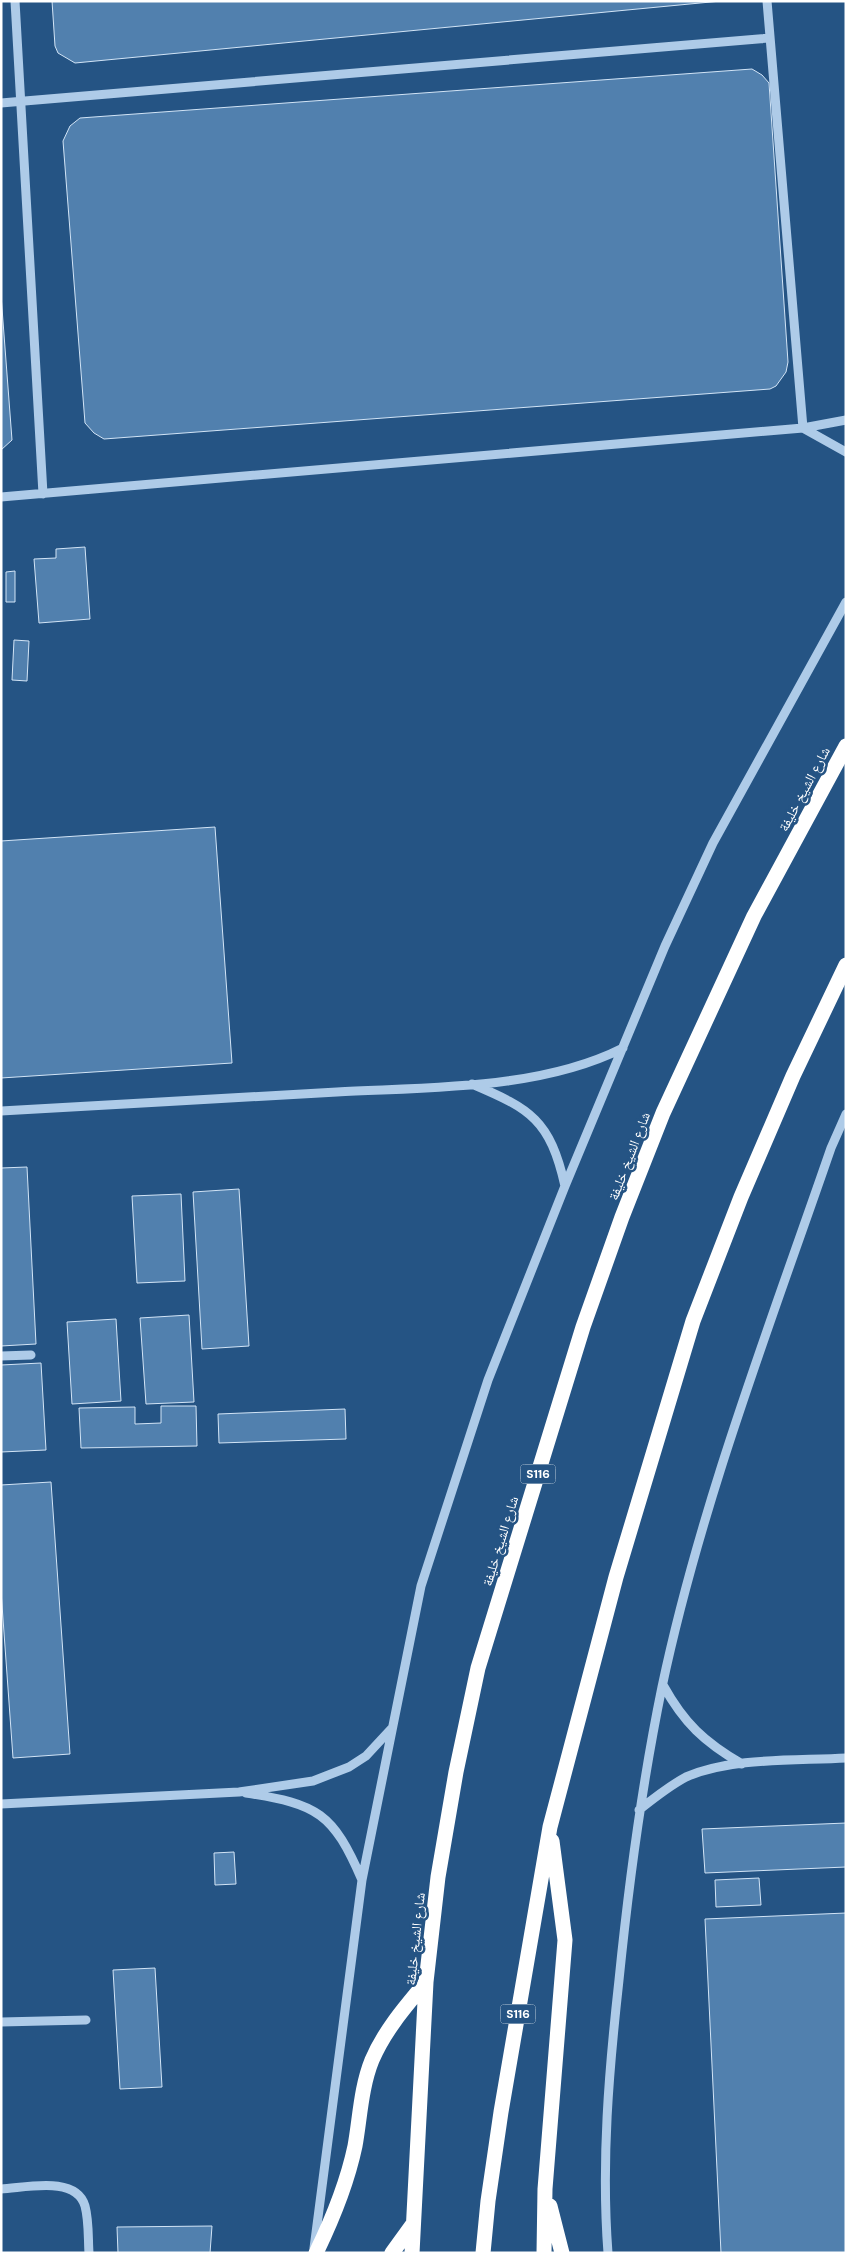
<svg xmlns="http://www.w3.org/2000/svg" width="847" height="2254" font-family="'DM Sans','Noto Naskh Arabic',sans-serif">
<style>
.building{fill:#5180ae;stroke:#d2e4f6}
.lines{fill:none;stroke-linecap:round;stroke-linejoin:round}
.minor{stroke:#aecbe8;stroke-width:9}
.highway{stroke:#fff;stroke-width:15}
.labels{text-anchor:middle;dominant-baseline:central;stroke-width:5;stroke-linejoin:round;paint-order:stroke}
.shield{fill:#255484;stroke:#beccda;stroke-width:1}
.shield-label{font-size:12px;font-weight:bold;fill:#fff}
.street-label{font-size:14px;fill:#fff;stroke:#255484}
</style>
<rect width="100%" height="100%" fill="#255484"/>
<path class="building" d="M52 1H721L75 63 58 53 55 46Z
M752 69 762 75 769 83 788 362 786 372 776 386 770 389 104 439 94 433 85 423 63 141 70 126 80 118Z
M1 295 12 440 1 450Z
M85 547 90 619 39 623 34 559 56 558V549Z
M15 571V602H6V572Z
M14 640 29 641 27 681 12 680Z
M215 827 232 1063 1 1078V841Z
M27 1167 36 1344 1 1346V1168Z
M239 1189 249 1346 202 1349 193 1192Z
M181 1194 185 1281 137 1283 132 1196Z
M189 1315 194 1402 146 1404 140 1318Z
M116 1319 121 1401 72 1404 67 1322Z
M41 1363 46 1450 1 1452V1365Z
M161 1406H196L197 1446 81 1448 79 1408 135 1407V1424L161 1423Z
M345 1409 346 1439 219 1443 218 1414Z
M51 1482 70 1754 13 1758 1 1591V1485Z
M846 1823V1867L705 1873 702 1829Z
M234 1852 236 1884 215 1885 214 1853Z
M759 1878 761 1905 716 1907 715 1880Z
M846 1913V2253H721L705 1919Z
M155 1968 162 2087 120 2089 113 1970Z
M212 2226 210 2253H118L117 2227Z"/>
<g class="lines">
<path class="minor" d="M15 1 43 494
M767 1 803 428
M1 103 769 38
M803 428 846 452
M1 497 803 428 846 420
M472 1084C531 1109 550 1120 565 1186
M1 1111C113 1105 225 1098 337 1092 429 1087 540 1090 623 1048
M1 1356 31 1355
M663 1685C684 1723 704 1742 742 1764
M246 1793C318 1804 333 1813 362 1880
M1 1804 239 1792 313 1781 349 1767 366 1756 392 1728
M639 1810C654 1798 669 1786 686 1777 732 1757 796 1761 846 1758
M1 2022 86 2020
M1 2189C25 2188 76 2175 85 2206 89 2221 88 2238 89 2253
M314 2248 362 1880 421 1586 488 1380 565 1186 665 946 713 843 846 602
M608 2253C601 2162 609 2070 619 1980 629 1881 642 1784 662 1687 701 1503 770 1325 831 1148L846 1114"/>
<path class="highway" d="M550 2206 562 2253
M316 2253C333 2218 347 2184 355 2146 360 2118 361 2087 372 2060 385 2030 405 2007 426 1982
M392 2253 413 2224
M412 2253 426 1982 438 1877 456 1772 478 1668 583 1327 622 1217 663 1113 754 916 846 746
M483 2253 488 2201 501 2112 550 1827 616 1577 693 1321 741 1197 793 1076 846 965
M544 2253 545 2189 565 1940 552 1841"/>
</g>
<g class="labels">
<g class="shield">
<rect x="520.5" y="1464.5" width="35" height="19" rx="4"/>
<rect x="500.5" y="2004.5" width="35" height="19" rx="4"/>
</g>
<g class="shield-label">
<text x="538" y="1474">S116</text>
<text x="518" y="2014">S116</text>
</g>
<g class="street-label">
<text transform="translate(804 789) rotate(-62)">شارع الشيخ خليفة</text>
<text transform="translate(629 1156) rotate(-69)">شارع الشيخ خليفة</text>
<text transform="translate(500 1541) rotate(-73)">شارع الشيخ خليفة</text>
<text transform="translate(415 1939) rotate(-84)">شارع الشيخ خليفة</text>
</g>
</g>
<rect width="847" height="2254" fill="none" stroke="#ffffff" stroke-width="5"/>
</svg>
